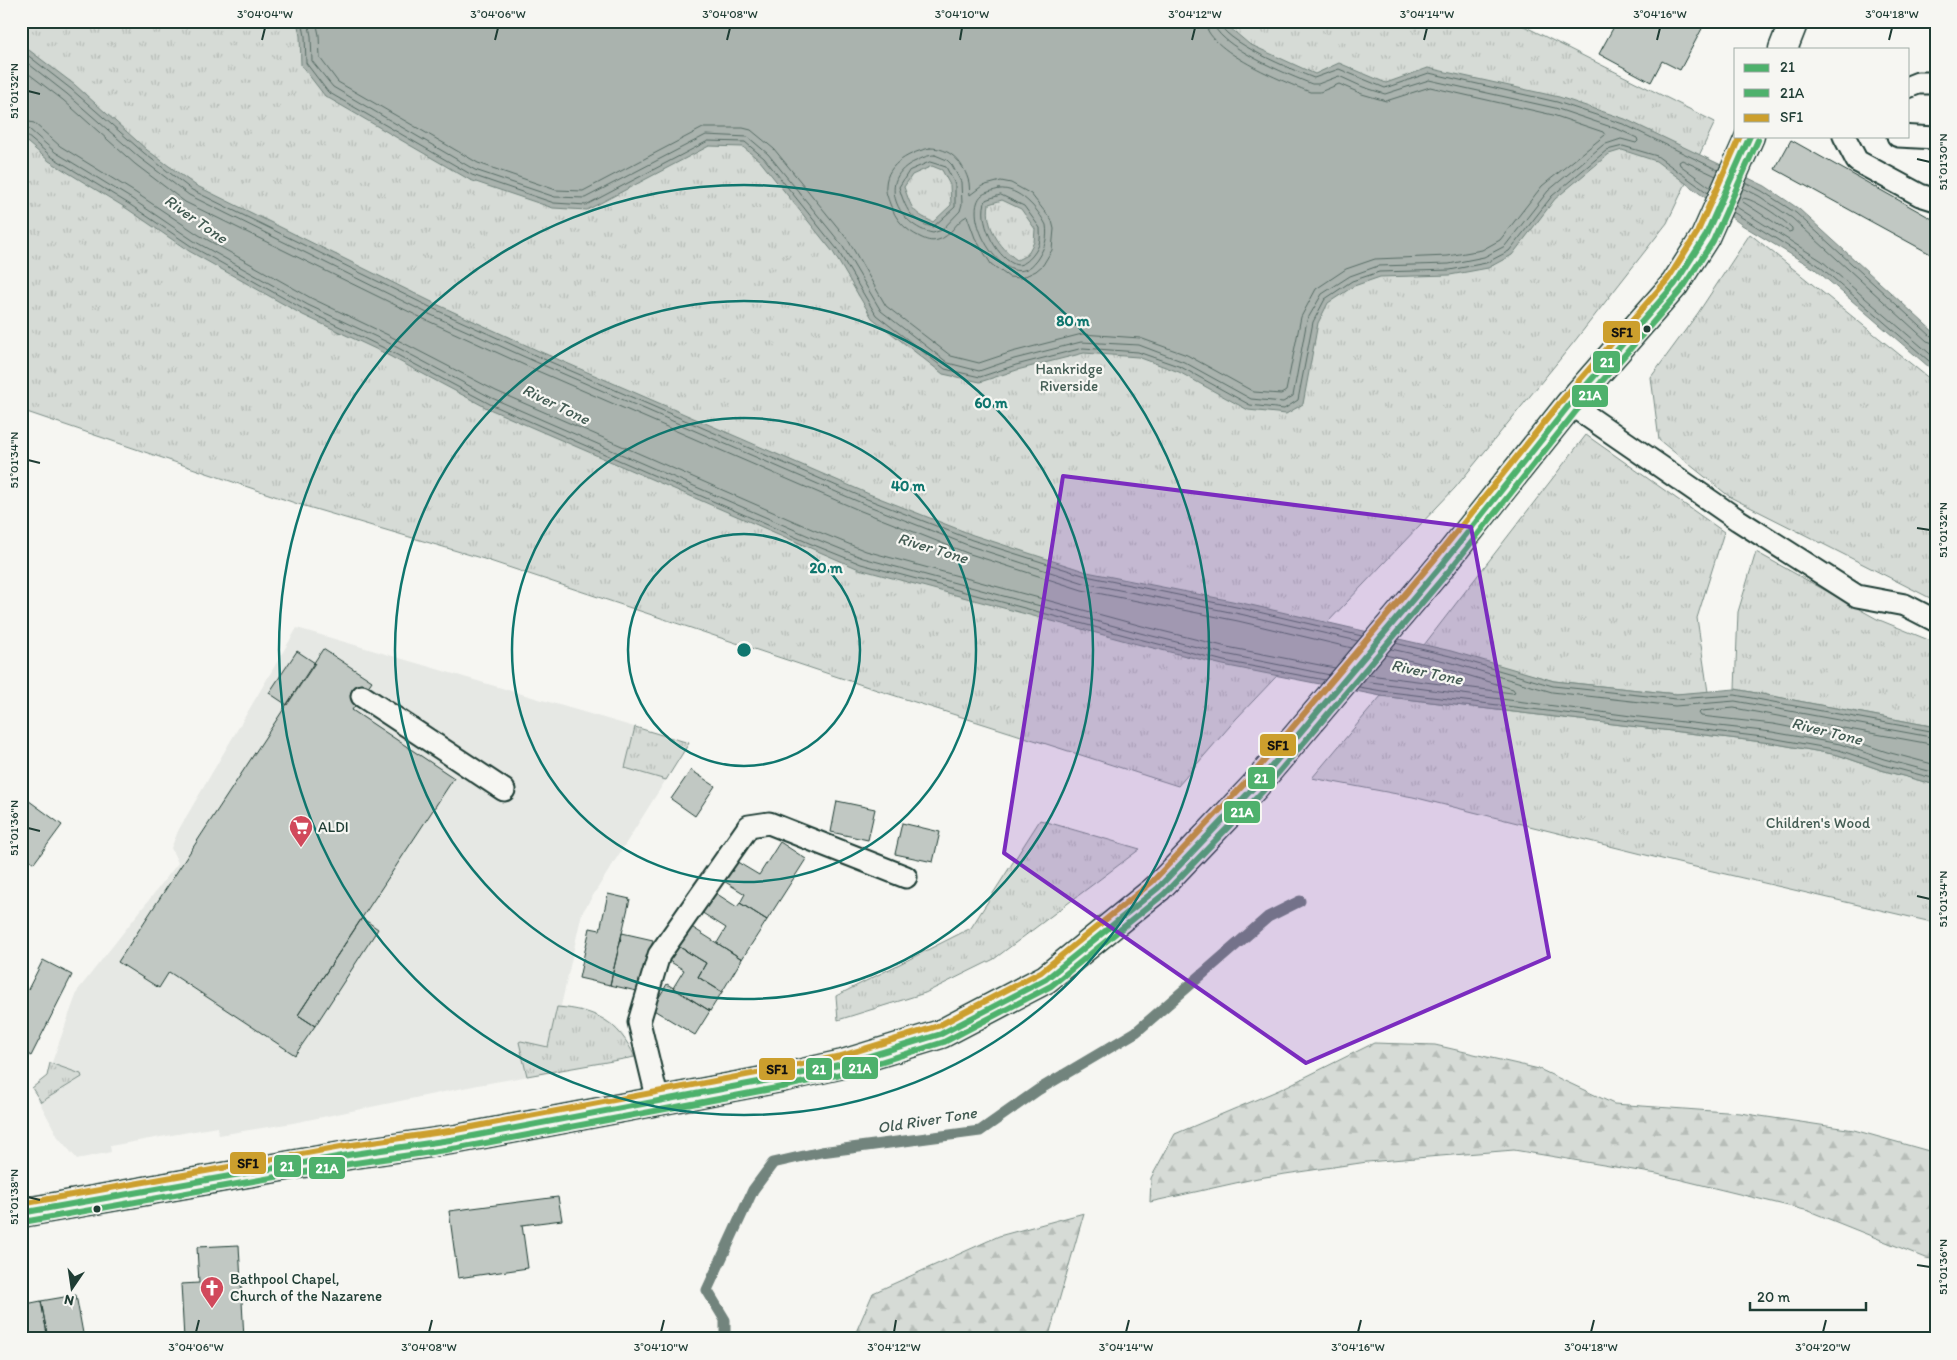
<svg xmlns="http://www.w3.org/2000/svg" width="1957" height="1360" font-family="Itim,sans-serif">
<style>
.built{fill:#e6e8e4}
.grass{fill:url(#grass-tufts);stroke:#7a8c85}
.forest{fill:url(#forest-firs);stroke:#7a8c85}
.water{fill:#aab3ae;stroke:#72847d;fill-rule:evenodd}
.lines{fill:none;stroke-linecap:round;stroke-linejoin:round}
.shore{stroke:#576c65;stroke-width:1}
.stream{stroke:#72847d;stroke-width:11}
.building{fill:#c1c8c3;stroke:#1f3d34}
.service-casing{stroke:#1f3d34;stroke-width:25}
.primary-casing{stroke:#1f3d34;stroke-width:31}
.service{stroke:#f6f6f2;stroke-width:21}
.primary{stroke:#f6f6f2;stroke-width:28}
.bus-1-casing{stroke:#f6f6f2;stroke-width:10}
.bus-2-casing{stroke:#f6f6f2;stroke-width:10}
.bus-3-casing{stroke:#f6f6f2;stroke-width:10}
.bus-1{stroke:#4eb16c;stroke-width:6}
.bus-2{stroke:#4eb16c;stroke-width:6}
.bus-3{stroke:#cc9f2d;stroke-width:6}
.marked{fill:#7b2cbf;fill-opacity:0.2;stroke:#7b2cbf;stroke-width:4;stroke-linejoin:round}
.ticks{fill:none;stroke:#1f3d34;stroke-width:2}
.ring{fill:none;stroke:#0f766e;stroke-width:2.5}
.bus-dot{fill:#1f3d34;stroke:#f6f6f2;stroke-width:2}
.labels{text-anchor:middle;dominant-baseline:central;stroke-width:4.5;stroke-linejoin:round;paint-order:stroke}
.park-label{font-size:15px;fill:#445d54;stroke:#f6f6f2}
.poi-label{font-size:15px;fill:#1f3d34;stroke:#f6f6f2;text-anchor:start}
.water-label{font-size:16px;font-style:italic;fill:#425a52;stroke:#f6f6f2}
.centre{fill:#0f766e;stroke:#f6f6f2;stroke-width:2.5}
.ring-label{font-size:15px;text-anchor:middle;font-weight:bold;fill:#0f766e;stroke:#f6f6f2;stroke-width:4.5;stroke-linejoin:round;paint-order:stroke}
.line-badge{stroke:#f6f6f2;stroke-width:2}
.badge-label{font-size:14px;text-anchor:middle;font-weight:bold;fill:#fff}
.pale-badge-label{font-size:14px;text-anchor:middle;font-weight:bold;fill:#111}
.neatline{fill:none;stroke:#1f3d34;stroke-width:2}
.ticks-label{font-size:12px;text-anchor:middle;fill:#1f3d34}
</style>
<defs>
<pattern id="grass-tufts" width="24" height="20" patternUnits="userSpaceOnUse" patternTransform="scale(1.25)"><rect width="24" height="20" fill="#d6dbd6"/><path d="M3 7l-1-3M5 7V3M7 7l1-3M15 17l-1-3M17 17v-4M19 17l1-3" fill="none" stroke="#b7bdb8"/></pattern>
<pattern id="forest-firs" width="22" height="20" patternUnits="userSpaceOnUse" patternTransform="scale(1.25)"><rect width="22" height="20" fill="#d6dbd6"/><path d="M5 1l3.5 6h-7zM16 11l3.5 6h-7z" fill="#b7bdb8"/></pattern>
</defs>
<rect width="100%" height="100%" fill="#f6f6f2"/>
<filter id="ink" filterUnits="userSpaceOnUse"><feTurbulence type="fractalNoise" baseFrequency=".02" numOctaves="2"/><feDisplacementMap in="SourceGraphic" scale="10" xChannelSelector="R" yChannelSelector="G"/><feConvolveMatrix kernelMatrix="1 2 1 2 8 2 1 2 1" color-interpolation-filters="sRGB"/></filter>
<g filter="url(#ink)">
<path class="built" d="M297 628 689 743 582 913 561 1006 580 1010 599 1016 613 1024 622 1033 635 1057 478 1085 293 1123 219 1135 217 1127 110 1146 111 1152 77 1159 58 1137 32 1088 47 1076 78 990 178 863 171 848 179 829Z"/>
<path class="grass" d="M21 21H1514L1715 122 1667 223 1574 342 1455 488 1236 719 1178 786 874 689 484 559 298 504 21 410Z
M1750 234 1936 384V601L1730 497 1659 440 1651 377 1698 313Z
M1586 435 1724 532 1697 618 1708 692 1676 694 1554 681 1424 645Z
M1756 552 1877 619 1936 643V727L1735 689 1738 612Z
M1381 696 1771 743 1838 755 1881 770 1936 785V923L1678 863 1413 797 1312 778Z
M635 727 689 743 666 780 625 768Z
M1040 820 1140 849 994 959 925 993 838 1020 836 996 971 928Z
M557 1007C596 1010 618 1021 635 1057L527 1076 519 1042 521 1041 548 1047Z
M50 1063 81 1074 82 1077 41 1102 32 1088 47 1076Z"/>
<path class="forest" d="M1374 1043 1435 1045 1539 1069 1614 1104 1740 1113 1854 1130 1936 1153V1260L1926 1258 1809 1211 1657 1174 1514 1150 1367 1162 1258 1178 1150 1202 1151 1178 1175 1134 1279 1090Z
M1084 1213 1048 1339H853L873 1293 999 1236Z"/>
<path class="water" d="M297 21H1222L1249 44 1315 74 1339 63 1386 83 1428 68 1559 97 1625 119 1765 186 1799 209 1936 334V373L1815 269 1742 225 1656 161 1622 150 1609 154 1555 199 1512 255 1488 268 1450 275 1380 277 1354 286 1328 303 1318 323 1303 404 1286 414 1248 410 1179 372 1138 357 1084 353 1017 370 980 382 943 374 872 318 833 252 760 161 743 147 709 146 587 210 553 208 470 180 325 96 301 65 300 36ZM932 166 942 170 950 185 951 205 933 222C911 212 912 208 904 187L912 175ZM1002 200 1021 209 1035 229 1034 242 1027 255 1017 260C999 247 985 226 989 204Z
M21 44 75 85 147 150 195 185 434 303 541 352 869 494 973 535 1087 572 1242 603 1451 651 1554 681 1676 694 1735 689 1936 727V785L1881 770 1838 755 1771 743 1381 696 1223 665 1137 644 859 569 487 408 380 351 303 315 189 251 126 208 49 161 21 137Z"/>
<g class="lines">
<path class="shore" d="M302 21 305 36 306 63 328 92 472 175 554 203 586 205 708 141 745 142 764 158 837 249 876 315 945 369 980 377 1016 365 1083 348 1138 352 1181 367 1250 405 1284 409 1298 400 1313 322 1325 299 1352 281 1379 272 1450 270 1486 263 1509 251 1552 196 1607 150 1623 146 1657 156 1708 193
M308 21 311 36 312 61 333 87 475 170 555 197 585 198 706 135 748 137 768 154 842 245 881 311 948 363 979 371 1014 359 1081 342 1139 345 1184 362 1251 399 1283 402 1293 396 1307 320 1322 294 1350 276 1378 266 1449 264 1484 257 1505 246 1548 191 1603 145 1621 139 1636 143 1638 141 1637 138 1620 130 1555 108 1429 80 1385 94 1363 87 1339 76 1318 84H1312C1291 76 1214 45 1213 21
M316 21 319 35 320 58 338 82 478 163 556 190 583 191 703 128H743L751 130 774 149 848 240 886 306 951 356 979 363 1012 352 1082 334 1140 338 1187 355 1254 392 1281 394 1286 391 1301 317 1316 289 1346 269 1375 259 1448 256 1482 250 1500 240 1542 186 1605 135 1603 132 1553 115 1430 87 1386 101 1362 94 1339 84 1320 92H1310C1285 82 1206 51 1205 21
M1219 21C1221 41 1295 71 1314 78L1339 69 1385 88 1429 73 1557 102 1623 124 1718 170
M21 50 71 89 144 153 192 190 432 308 539 357 867 499 972 540 1086 576 1241 608 1362 636
M21 58 67 94 140 158 189 195 429 314 536 362 864 504 970 546 1084 583 1240 614 1358 641
M21 68 63 100 135 164 185 202 426 320 533 369 861 511 967 553 1082 590 1238 621 1352 648
M21 120 34 123 60 146 136 193 199 235 311 298 388 335 496 391 814 530 866 551 1142 626 1227 647 1335 668
M21 127 29 129 55 152 132 199 194 241 308 305 385 341 492 398 811 537 863 558 1140 633 1225 654 1330 675
M21 133 26 135 52 157 129 204 191 246 305 310 382 347 490 404 809 543 861 564 1139 639 1224 661 1325 680
M930 148C950 148 962 161 968 179 970 184 969 190 970 195L982 186 1001 181 1011 183 1031 194 1052 221 1054 229 1052 250 1043 265 1036 271 1021 278 1009 277 991 264 975 238 967 216C956 221 951 237 938 240 931 242 926 240 920 237 904 229 896 220 890 204 888 198 885 192 886 185 887 163 911 152 930 148Z
M935 155 947 160 952 165 961 182 962 204 960 211 942 230 933 233C898 227 875 178 916 161 922 158 928 155 935 155Z
M930 162 946 167 955 184V207L933 227C911 222 905 208 899 187L909 171Z
M1746 183 1762 191 1796 213 1931 336 1936 337
M1711 188 1680 165 1679 162 1682 160 1716 176
M1743 188 1759 196 1792 218 1927 341 1936 344
M999 189C1019 187 1038 209 1046 225 1048 238 1045 247 1038 258 1011 302 960 219 981 196 985 192 993 191 999 189Z
M1001 195 1024 206 1040 228C1040 233 1041 239 1039 244 1037 252 1024 269 1014 264 995 256 977 219 986 200Z
M1742 198C1754 198 1783 219 1792 228V231L1789 232 1743 202Z
M1735 206 1822 261 1936 359
M1733 212 1818 265 1936 367
M1395 643 1450 656 1553 686 1676 699 1735 695 1936 732
M1391 649 1449 662 1552 692 1675 706 1735 701 1936 738
M1369 675 1512 693 1515 692 1513 689 1447 669 1385 655
M1363 681 1639 717 1772 732 1840 744 1884 759 1936 773
M1359 687 1382 691 1771 738 1839 750 1883 765 1936 779
M1936 745 1734 708 1701 711 1699 713 1701 716 1773 724 1842 737 1887 752 1936 765"/>
<path class="stream" d="M725 1339V1320L707 1290 753 1190 773 1163 821 1152 980 1131 1038 1090 1136 1032 1268 917 1300 901"/>
</g>
<path class="building" d="M1549 21H1569L1565 30Z
M1617 21H1706L1680 70 1662 61 1651 82 1599 54Z
M1791 140 1936 221V257L1775 169Z
M323 649 372 681 352 710 454 778 298 1015 315 1026 295 1055 169 972 159 988 118 962Z
M297 651 315 663 287 705 269 693Z
M691 770 715 786 695 816 671 799Z
M21 795 62 825 34 863 23 854 21 856Z
M837 801 875 809 868 840 831 832Z
M902 823 940 832 933 862 895 854Z
M780 842 806 859 767 920 740 903 745 894 722 880 734 860 759 875Z
M714 892 737 907 740 903 767 920 742 959 717 943 726 928 701 912Z
M608 894 630 899 610 985 579 978 590 928 600 930Z
M362 918 378 929 315 1026 298 1015Z
M690 926 742 959 722 992 698 977 706 963 678 946Z
M622 933 653 940 641 992 610 985Z
M678 946 706 963 698 977 722 992 710 1011 673 988 684 970 669 961Z
M43 960 72 975 31 1056 21 1050V1003Z
M667 984 710 1011 695 1035 652 1009Z
M558 1197 562 1220 522 1225 528 1268 458 1278 449 1211Z
M239 1245 244 1339H184L181 1284 199 1283 197 1247Z
M76 1295 84 1339H48L41 1301Z
M41 1301 48 1339H21V1305Z"/>
<g class="lines">
<g class="service-casing">
<path id="service" d="M1908 87 1918 83H1936
M1844 136 1857 161 1920 195 1936 200
M1898 136 1936 138
M1570 404 1738 520 1857 596 1905 605 1936 621
M362 696 504 790
M658 1101 639 1022 659 955 749 826 769 823 906 877"/>
</g>
<g class="primary-casing">
<path id="primary" d="M1783 49 1794 21
M21 1213 354 1154 457 1139 785 1077 843 1064 941 1034 1046 979 1158 888 1255 786 1441 566 1570 404 1675 284 1705 237 1750 136"/>
</g>
<use href="#service" class="service"/>
<use href="#primary" class="primary"/>
<g class="bus-1-casing">
<path id="bus-1" d="M21 1213 354 1154 457 1139 785 1077 843 1064 941 1034 1046 979 1158 888 1255 786 1441 566 1570 404 1675 284 1705 237 1750 136"/>
</g>
<g class="bus-2-casing">
<path id="bus-2" d="M23 1222 355 1163 459 1148 787 1086 845 1073 944 1042 1051 986 1164 894 1262 792 1448 572 1577 410 1682 289 1713 241 1758 140"/>
</g>
<g class="bus-3-casing">
<path id="bus-3" d="M21 1204 352 1145 456 1130 783 1068 841 1056 938 1026 1041 972 1152 882 1248 780 1434 560 1563 399 1668 279 1697 233 1740 136"/>
</g>
<use href="#bus-1" class="bus-1"/>
<use href="#bus-2" class="bus-2"/>
<use href="#bus-3" class="bus-3"/>
</g>
</g>
<path class="marked" d="M1063 476 1471 527 1549 957 1306 1063 1004 853Z"/>
<path class="ticks" d="M262 40 265 28M495 40 498 28M727 40 730 28M960 40 962 28M1192 40 1195 28M1424 40 1427 28M1657 40 1660 28M1889 40 1892 28M28 91 40 94M1917 159 1930 162M28 460 40 463M1917 528 1930 530M28 828 40 831M1917 896 1930 899M28 1197 40 1200M1917 1265 1930 1267M196 1332 199 1320M429 1332 432 1320M661 1332 664 1320M894 1332 896 1320M1126 1332 1129 1320M1358 1332 1361 1320M1591 1332 1594 1320M1823 1332 1826 1320"/>
<g class="ring">
<circle cx="744" cy="650" r="116"/>
<circle cx="744" cy="650" r="232"/>
<circle cx="744" cy="650" r="349"/>
<circle cx="744" cy="650" r="465"/>
</g>
<defs>
<g id="supermarket-pin" transform="scale(1.25)"><path d="M0 17L-7.5 6A9.5 9.5 0 1 1 7.5 6Z" fill="#d1495b" stroke="#f6f6f2"/><path d="M-6-5.5h2.5l.6 2H6L4.5 2H-2.5L-4.4-4H-6ZM-1.5 3.2a1.3 1.3 0 1 0 .1 0ZM3 3.2a1.3 1.3 0 1 0 .1 0Z" fill="#fff"/></g>
<g id="church-pin" transform="scale(1.25)"><path d="M0 17L-7.5 6A9.5 9.5 0 1 1 7.5 6Z" fill="#d1495b" stroke="#f6f6f2"/><path d="M-1.2-6h2.4v3.5h3.3v2.4h-3.3V6h-2.4V-.1h-3.3v-2.4h3.3Z" fill="#fff"/></g>
</defs>
<g fill-rule="evenodd">
<use href="#supermarket-pin" x="301" y="827"/>
<use href="#church-pin" x="212" y="1288"/>
</g>
<g class="bus-dot">
<circle cx="1647" cy="329" r="4.5"/>
<circle cx="97" cy="1209" r="4.5"/>
</g>
<g class="labels">
<g class="park-label">
<text x="1069" y="369">Hankridge<tspan x="1069" dy="17">Riverside</tspan></text>
<text x="1818" y="823">Children's Wood</text>
</g>
<g class="poi-label">
<text x="318" y="827">ALDI</text>
<text x="230" y="1279">Bathpool Chapel,<tspan x="230" dy="17">Church of the Nazarene</tspan></text>
</g>
<g class="water-label">
<text transform="translate(196 219) rotate(35)">River Tone</text>
<text transform="translate(556 404) rotate(26)">River Tone</text>
<text transform="translate(933 548) rotate(17)">River Tone</text>
<text transform="translate(1427 672) rotate(12)">River Tone</text>
<text transform="translate(1827 731) rotate(14)">River Tone</text>
<text transform="translate(927 1120) rotate(-9)">Old River Tone</text>
</g>
</g>
<circle cx="744" cy="650" r="8" class="centre"/>
<g class="ring-label">
<text x="1073" y="326">80 m</text>
<text x="991" y="408">60 m</text>
<text x="908" y="491">40 m</text>
<text x="826" y="573">20 m</text>
</g>
<g class="line-badge">
<rect x="1602" y="320" width="39" height="24" rx="5" fill="#cc9f2d"/>
<rect x="1592" y="350" width="29" height="24" rx="5" fill="#4eb16c"/>
<rect x="1571" y="384" width="38" height="24" rx="5" fill="#4eb16c"/>
<rect x="1259" y="733" width="38" height="24" rx="5" fill="#cc9f2d"/>
<rect x="1247" y="766" width="29" height="24" rx="5" fill="#4eb16c"/>
<rect x="1223" y="800" width="38" height="24" rx="5" fill="#4eb16c"/>
<rect x="841" y="1056" width="38" height="24" rx="5" fill="#4eb16c"/>
<rect x="758" y="1057" width="38" height="24" rx="5" fill="#cc9f2d"/>
<rect x="805" y="1057" width="28" height="24" rx="5" fill="#4eb16c"/>
<rect x="229" y="1151" width="38" height="24" rx="5" fill="#cc9f2d"/>
<rect x="273" y="1154" width="29" height="24" rx="5" fill="#4eb16c"/>
<rect x="308" y="1156" width="38" height="24" rx="5" fill="#4eb16c"/>
</g>
<g class="badge-label">
<text x="1607" y="367">21</text>
<text x="1590" y="400">21A</text>
<text x="1261" y="783">21</text>
<text x="1242" y="817">21A</text>
<text x="860" y="1073">21A</text>
<text x="819" y="1074">21</text>
<text x="287" y="1171">21</text>
<text x="327" y="1173">21A</text>
</g>
<g class="pale-badge-label">
<text x="1622" y="337">SF1</text>
<text x="1278" y="750">SF1</text>
<text x="777" y="1074">SF1</text>
<text x="248" y="1168">SF1</text>
</g>
<rect width="1957" height="1360" fill="none" stroke="#f6f6f2" stroke-width="55"/>
<rect x="1734" y="48" width="175" height="90" fill="#f6f6f2" stroke="#a0aca6"/>
<rect x="1744" y="64" width="25" height="8" fill="#4eb16c" stroke="#a0aca6"/>
<text x="1780" y="72" font-size="15" fill="#1f3d34">21</text>
<rect x="1744" y="89" width="25" height="8" fill="#4eb16c" stroke="#a0aca6"/>
<text x="1780" y="98" font-size="15" fill="#1f3d34">21A</text>
<rect x="1744" y="114" width="25" height="8" fill="#cc9f2d" stroke="#a0aca6"/>
<text x="1780" y="122" font-size="15" fill="#1f3d34">SF1</text>
<g transform="translate(72 1288) rotate(193)" stroke="#f6f6f2" stroke-width="4" paint-order="stroke">
<path d="M0-4L9 19L0 12L-9 19Z" fill="#1f3d34"/>
<text y="-8" font-size="14" font-weight="bold" text-anchor="middle" fill="#1f3d34">N</text>
</g>
<path d="M1750 1302v8h116v-8" fill="none" stroke="#1f3d34" stroke-width="2.5"/>
<text x="1757" y="1302" font-size="15" fill="#1f3d34" stroke="#f6f6f2" stroke-width="4" paint-order="stroke">20 m</text>
<rect x="28" y="28" width="1902" height="1304" class="neatline"/>
<g class="ticks-label">
<text x="265" y="18">3°04'04"W</text>
<text x="498" y="18">3°04'06"W</text>
<text x="730" y="18">3°04'08"W</text>
<text x="962" y="18">3°04'10"W</text>
<text x="1195" y="18">3°04'12"W</text>
<text x="1427" y="18">3°04'14"W</text>
<text x="1660" y="18">3°04'16"W</text>
<text x="1892" y="18">3°04'18"W</text>
<text transform="translate(14 91) rotate(-90)" y="4">51°01'32"N</text>
<text transform="translate(1943 162) rotate(-90)" y="4">51°01'30"N</text>
<text transform="translate(14 460) rotate(-90)" y="4">51°01'34"N</text>
<text transform="translate(1943 530) rotate(-90)" y="4">51°01'32"N</text>
<text transform="translate(14 828) rotate(-90)" y="4">51°01'36"N</text>
<text transform="translate(1943 899) rotate(-90)" y="4">51°01'34"N</text>
<text transform="translate(14 1197) rotate(-90)" y="4">51°01'38"N</text>
<text transform="translate(1943 1267) rotate(-90)" y="4">51°01'36"N</text>
<text x="196" y="1351">3°04'06"W</text>
<text x="429" y="1351">3°04'08"W</text>
<text x="661" y="1351">3°04'10"W</text>
<text x="894" y="1351">3°04'12"W</text>
<text x="1126" y="1351">3°04'14"W</text>
<text x="1358" y="1351">3°04'16"W</text>
<text x="1591" y="1351">3°04'18"W</text>
<text x="1823" y="1351">3°04'20"W</text>
</g>
</svg>
